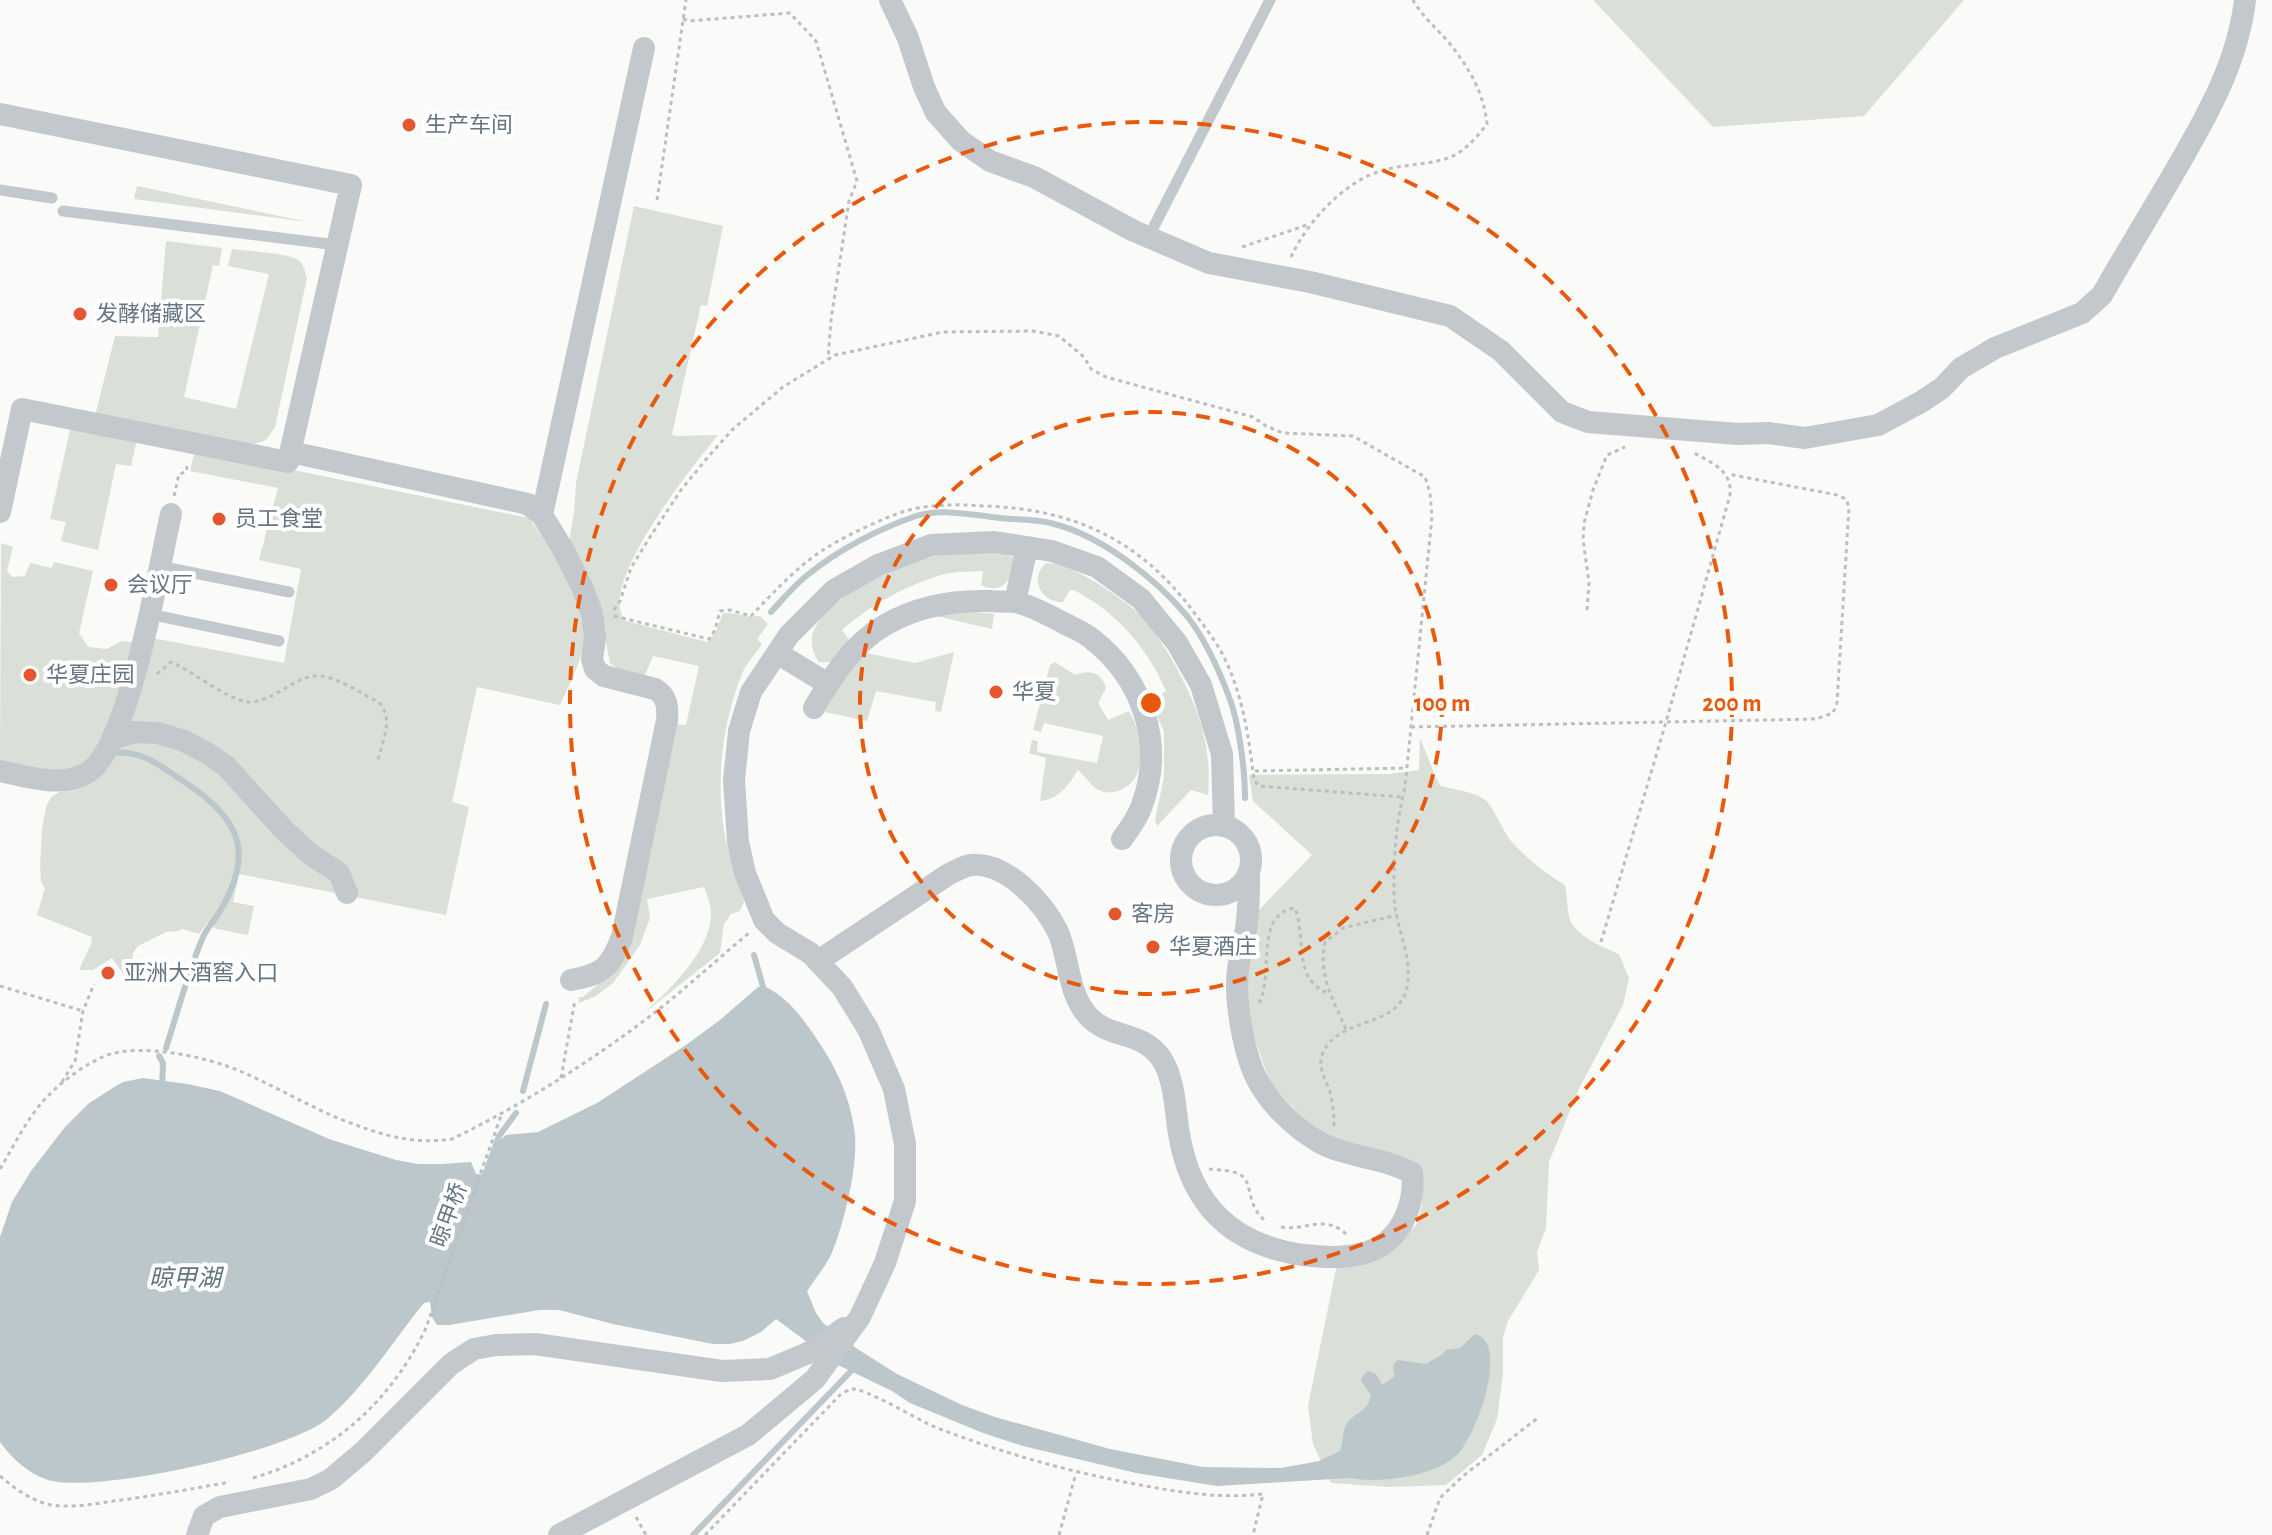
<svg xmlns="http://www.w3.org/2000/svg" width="2272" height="1535" font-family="'Alegreya Sans','Noto Sans SC',sans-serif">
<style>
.green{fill:#dadfd7}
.water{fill:#bbc7cb}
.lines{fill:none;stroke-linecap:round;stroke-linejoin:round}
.stream{stroke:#bbc7cb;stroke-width:6}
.path{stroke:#bbbfc2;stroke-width:3;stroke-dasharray:4 4;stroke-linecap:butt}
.lane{stroke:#c3c8cc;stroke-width:11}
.street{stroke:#c3c8cc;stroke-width:22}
.ring{fill:none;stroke:#e8590c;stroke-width:4;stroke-dasharray:14 10}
.poi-dot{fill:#e4572e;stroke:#fff;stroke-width:3}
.labels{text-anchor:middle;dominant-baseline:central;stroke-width:8;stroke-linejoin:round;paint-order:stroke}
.poi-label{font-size:22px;fill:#657683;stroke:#fff;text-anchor:start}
.street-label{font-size:22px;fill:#657683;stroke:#fff}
.water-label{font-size:24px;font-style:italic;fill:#60757c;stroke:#fff}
.centre{fill:#e8590c;stroke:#fff;stroke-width:4}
.ring-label{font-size:24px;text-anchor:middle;font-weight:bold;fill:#e8590c;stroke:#fff;stroke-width:8;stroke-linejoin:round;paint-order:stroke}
</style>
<rect width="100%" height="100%" fill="#fafaf8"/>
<path class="green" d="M1593 0H1964L1864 116 1713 127Z
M137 186 308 222 134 199Z
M634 206 723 226 707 306 701 305 672 434 675 436 718 435C696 462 593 589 626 621L707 642 715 633 723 613C735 612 747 618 760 616L768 624 757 639 762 644C756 654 746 663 742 674 722 723 716 780 724 831 728 855 738 879 744 902L740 911 731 914 724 924 720 953 639 1017C666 994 713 950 711 911 710 903 707 895 704 887L647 899 650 918 640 945 613 983 596 996 579 1003V997H583L610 974 672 724 686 725 699 666 653 656 645 675 620 671 610 663 604 632 569 542 574 513 576 483Z
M166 241 222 248 219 266 213 265 184 397 236 409 269 274 228 266 232 249C246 251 289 253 298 260 304 264 305 272 307 278L275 427 266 440 245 447 95 416 115 336 158 337Z
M71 426 137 439 131 466 116 464 98 550 61 541 66 522 50 519Z
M195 450 529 518C547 544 582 590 585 622 588 650 571 681 560 705L477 687 452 802 469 807 446 915 239 874 233 902 254 906 248 935 217 929 207 923 199 934 183 929 178 931 166 932 138 946 133 953 131 979 124 975 112 958 93 970H79L91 944 92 937 37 915 45 888 41 882 40 865 42 829 46 807 51 797 66 788 130 725 149 661 152 638 284 663 301 569 259 560 278 488 190 471Z
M1 543 13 547 7 571 12 577 25 576 30 563 52 568 54 562 93 571 79 633 88 647 107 649 121 641 134 642 119 710 86 765 53 773 0 761Z
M997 551 1015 558C1012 577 1005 596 981 585L983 571C970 572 957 571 945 574 908 584 870 605 842 630L851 642C842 653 835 665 819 662 785 618 880 573 911 562 938 553 969 553 997 551Z
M1046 563C1064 564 1081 574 1097 583 1112 593 1128 603 1141 616 1155 631 1166 649 1176 667 1199 709 1212 746 1208 795L1191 790 1157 826 1155 820 1164 777V731L1154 710V699L1166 691C1148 648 1116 612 1074 590H1070L1063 602C1041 603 1029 578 1046 563Z
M965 611 994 614 992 629 936 616Z
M954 652 941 712 935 711 936 702 876 691 867 721 825 712 843 677 866 653 915 663Z
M1055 662 1075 675C1089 669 1102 672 1106 688L1098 703 1108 720 1129 711C1141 730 1149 773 1126 787 1119 792 1109 794 1101 791 1091 788 1086 776 1078 770 1068 785 1060 799 1040 801L1046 758 1029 753 1032 740 1038 741 1037 752 1097 763 1103 736 1044 723 1041 732 1033 730 1050 665Z
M1420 738 1436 778 1441 786C1455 790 1472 791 1484 799 1492 804 1503 831 1511 841 1526 858 1546 874 1565 885 1567 895 1567 907 1569 917 1574 935 1602 947 1619 954L1629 978 1623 1005 1578 1091 1549 1162 1546 1228 1537 1252 1539 1270 1508 1321 1503 1337V1374L1497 1419 1482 1455 1446 1485 1389 1487 1331 1483 1313 1444 1308 1406 1336 1269 1339 1264 1389 1249 1417 1224 1422 1204V1178L1339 1145 1309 1124 1271 1085 1254 1037 1245 995 1257 912 1312 855 1253 801 1249 775 1390 774 1419 770Z"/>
<path class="water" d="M764 986C786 996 803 1018 816 1038 835 1065 849 1094 854 1128 860 1160 844 1225 831 1255 825 1267 815 1279 807 1291L816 1313 823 1323 856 1348 897 1374 962 1405 995 1417 1110 1449 1203 1467 1281 1468 1319 1461 1340 1451C1343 1443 1342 1433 1346 1425 1354 1411 1367 1415 1371 1395L1362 1382 1361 1378 1368 1371 1376 1374 1382 1385 1395 1376C1392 1368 1392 1365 1398 1360L1427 1364C1431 1359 1439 1359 1446 1350L1460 1348 1475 1334C1511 1343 1475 1438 1457 1455 1435 1476 1380 1484 1351 1478L1217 1486 1136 1473 1023 1446 983 1433 910 1403 892 1391 838 1365 776 1319 761 1332 743 1341 730 1344H713L613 1324 559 1310H539L449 1325H437L432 1317 430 1302 424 1303C392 1342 366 1386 327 1419 288 1452 102 1492 52 1481 31 1476 12 1459 0 1442V1237L12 1202 31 1171 65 1127 88 1104 111 1089 123 1082 143 1078 187 1084 220 1091 329 1139 396 1160 418 1164H442L471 1162 476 1174 487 1175 499 1141 506 1135 538 1132 597 1103 686 1045 720 1020 758 987Z"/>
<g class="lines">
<path class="stream" d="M771 612C782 600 793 587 805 577 836 551 878 529 916 516 942 508 974 515 1000 518 1018 520 1037 519 1054 524 1102 536 1156 579 1187 616 1205 639 1219 670 1229 697 1239 722 1245 771 1245 798
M115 753C146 751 161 767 186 783 240 819 255 852 220 911 215 920 207 928 203 937 188 972 178 1011 166 1048
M754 955 765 994
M159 1056 163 1063 162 1088
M523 1091 546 1004
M483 1181 499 1136 516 1113
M693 1535 854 1368"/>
<path class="path" d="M683 19 689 21 790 13 816 41 857 181 849 201 831 320 828 359
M657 200 686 0
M1242 247 1310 224
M1291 257C1307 222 1345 180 1384 170 1405 164 1430 165 1451 157 1466 150 1477 137 1487 124 1484 93 1469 68 1450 44 1437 28 1423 18 1413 0
M174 496 179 474 186 472 188 462
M614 610 620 601 631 568 650 537 681 490 708 457 733 429 783 387 835 355 943 332 1033 331 1059 336 1084 357 1091 369 1106 377 1253 417 1266 426 1283 433 1353 436 1425 477 1430 493 1432 517 1405 787C1397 820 1394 849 1394 883 1394 891 1394 900 1395 907 1399 935 1414 963 1406 991 1395 1029 1337 1016 1322 1055 1317 1069 1328 1082 1331 1096 1333 1105 1334 1116 1334 1126
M1587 610 1589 583 1583 539 1584 523 1593 490 1607 455 1625 447
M614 616 709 639 715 630 720 611 730 610 751 616C774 592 799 564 828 547 845 536 886 517 905 511 931 504 958 504 984 506 1073 509 1139 539 1193 611 1204 626 1216 641 1224 657 1243 696 1249 738 1254 780L1259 786 1402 797
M157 674 171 662C193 671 228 701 250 702 274 702 298 673 320 676 339 678 360 693 377 701 395 716 383 740 378 760
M1411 727 1816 719 1833 713 1837 703 1849 507 1846 499 1837 495 1728 474
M1255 771 1407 768
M1601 942 1666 722 1730 495C1733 471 1711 462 1692 452
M0 986 83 1011
M1259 1003C1275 973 1253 915 1295 908 1307 940 1291 979 1330 994
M1346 1029C1333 1000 1318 975 1325 942L1343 928 1397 915
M561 1078 575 1000
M62 1082 75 1061 83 1011 94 984
M0 1169C14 1146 27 1118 46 1098 62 1081 84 1065 105 1056 139 1042 209 1057 242 1072 275 1086 306 1105 340 1119 379 1134 410 1145 452 1139 520 1106 585 1065 645 1020 681 993 714 962 749 933
M1209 1169C1219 1170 1235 1170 1242 1176 1253 1184 1246 1207 1267 1222
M1281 1227C1306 1231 1325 1214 1346 1234
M0 1476C14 1488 29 1499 47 1504 68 1509 93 1504 114 1501 153 1496 191 1489 230 1482
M253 1478C331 1455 391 1402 426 1328L502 1113
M636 1517 646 1535
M705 1535 840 1395C841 1394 850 1389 851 1389 864 1387 918 1420 935 1427 999 1452 1066 1471 1135 1484 1177 1492 1219 1499 1263 1494L1253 1535
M1059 1535 1076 1473
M1427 1535 1440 1498 1463 1476 1539 1417"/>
<path class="lane" d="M0 190 52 198
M63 211 337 245
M1148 238 1270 0
M159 566 289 592
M149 614 279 641"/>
<path class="street" d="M890 0 908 38 924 87 936 113 961 141 990 161 1034 177 1134 231 1209 263 1310 282 1450 316 1501 351 1562 412 1588 422 1738 434 1768 433 1805 438 1878 425 1921 402 1942 388 1961 368 1995 348 2082 313 2102 295C2127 251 2153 209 2178 166 2208 114 2238 61 2245 0
M0 114 351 185 288 462 22 409 0 512
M291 452 528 504 542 515 564 551 582 587 592 613 595 638 592 659 595 669 604 676 655 689C667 696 668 706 667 720L622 937C610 968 603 974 571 980
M542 515 644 48
M1015 602 1027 547
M777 653 828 684
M814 708C832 677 852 644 885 625 917 606 953 600 990 601 998 602 1007 601 1015 602 1030 605 1046 614 1060 621 1070 627 1083 631 1092 639 1142 678 1164 742 1143 802 1139 816 1130 828 1122 839
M112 739 134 732 158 733 184 741 207 753 226 766 285 831 310 854 339 873 347 893
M0 771C28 777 64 789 90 771 130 742 159 566 171 514
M1181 860a35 35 0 1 1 70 0a35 35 0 1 1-70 0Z
M818 961 949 874C955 871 964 866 971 865 1007 862 1044 903 1058 932 1070 960 1067 993 1089 1017 1112 1040 1141 1030 1161 1058 1175 1079 1175 1110 1179 1134 1191 1205 1232 1245 1303 1255 1328 1258 1363 1260 1385 1243 1406 1227 1415 1198 1412 1173 1383 1157 1348 1158 1319 1142 1296 1129 1272 1106 1259 1083 1244 1057 1234 1000 1238 970 1239 958 1243 946 1245 934 1249 914 1249 894 1249 873
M197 1535 204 1516 220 1507 311 1489 331 1479 363 1452 451 1364 474 1349 496 1345 535 1344 722 1371 770 1369 808 1353 844 1328
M559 1535 748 1435 815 1379 860 1317 885 1263 905 1201V1144L894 1089 868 1029 842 987 810 953 777 933 764 920 745 873 738 842 734 780 739 731 751 692 789 635 834 590 878 565 931 545 994 542 1052 551 1097 567 1141 599 1177 643 1201 685 1222 754 1224 826"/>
</g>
<g class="ring">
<circle cx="1151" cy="703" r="291"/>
<circle cx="1151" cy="703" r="581"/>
</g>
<g class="poi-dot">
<circle cx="409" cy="125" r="8"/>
<circle cx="80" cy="314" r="8"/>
<circle cx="219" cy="519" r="8"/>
<circle cx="111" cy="585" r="8"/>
<circle cx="30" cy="675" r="8"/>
<circle cx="996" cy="692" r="8"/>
<circle cx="1115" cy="914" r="8"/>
<circle cx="1153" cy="947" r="8"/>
<circle cx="108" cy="973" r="8"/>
</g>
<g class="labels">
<g class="poi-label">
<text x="425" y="125">生产车间</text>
<text x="96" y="314">发酵储藏区</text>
<text x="235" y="519">员工食堂</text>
<text x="127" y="585">会议厅</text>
<text x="46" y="675">华夏庄园</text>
<text x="1012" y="692">华夏</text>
<text x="1131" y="914">客房</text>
<text x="1169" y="947">华夏酒庄</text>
<text x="124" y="973">亚洲大酒窖入口</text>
</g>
<g class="street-label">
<text transform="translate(449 1215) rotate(-70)">晾甲桥</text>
</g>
<g class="water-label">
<text x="185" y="1279">晾甲湖</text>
</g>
</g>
<circle cx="1151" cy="703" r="12" class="centre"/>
<g class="ring-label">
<text x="1442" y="711">100 m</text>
<text x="1732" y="711">200 m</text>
</g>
</svg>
